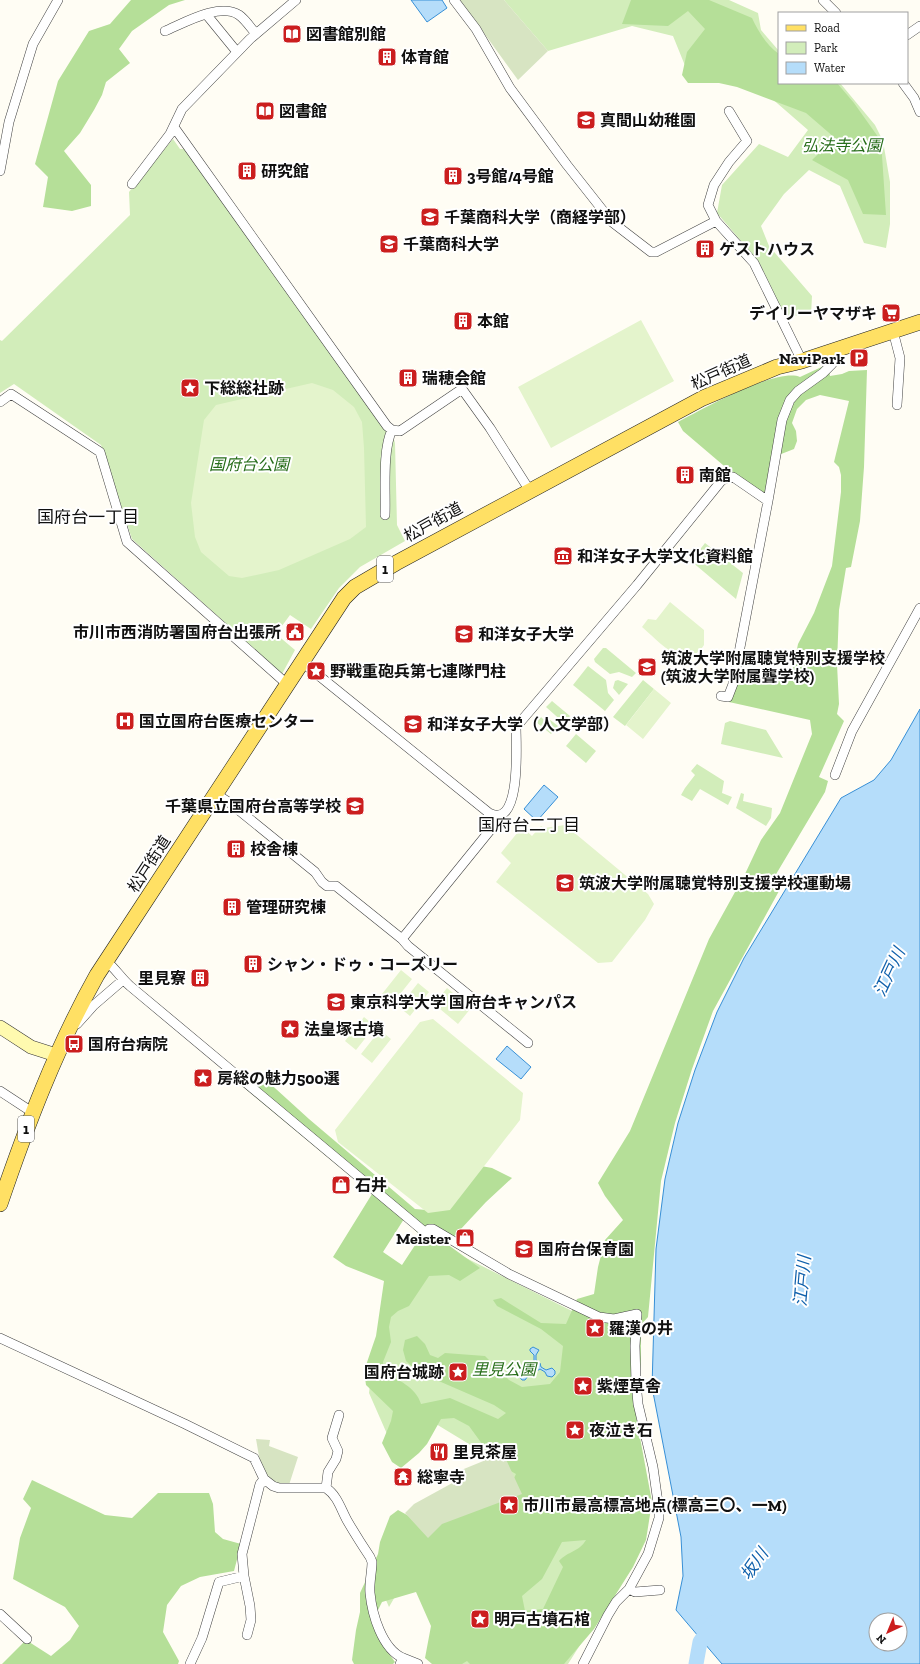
<svg xmlns="http://www.w3.org/2000/svg" width="920" height="1664" font-family="'Zilla Slab','Noto Sans JP',serif">
<style>
.green{fill:#d2edba}
.forest{fill:#b5df98;fill-rule:evenodd}
.cemetery{fill:#d7e4c2}
.pitch{fill:#e4f4cc}
.water{fill:#b5ddfa;stroke:#378fd6;fill-rule:evenodd}
.lines{fill:none;stroke-linecap:round;stroke-linejoin:round}
.river{stroke:#b5ddfa;stroke-width:15}
.street-casing{stroke:#434343;stroke-width:10}
.secondary-casing{stroke:#323232;stroke-width:14}
.primary-casing{stroke:#212121;stroke-width:16}
.street{stroke:#fff;stroke-width:9}
.secondary{stroke:#fffaaf;stroke-width:13}
.primary{stroke:#ffe064;stroke-width:15}
.labels{text-anchor:middle;dominant-baseline:central;stroke-width:4;stroke-linejoin:round;paint-order:stroke}
.shield{fill:#fff;stroke:#585858;stroke-width:1}
.shield-label{font-size:15px;font-weight:bold;fill:#101010}
.poi-label{font-size:16px;font-weight:bold;fill:#101010;stroke:#fff;text-anchor:start}
.park-label{font-size:16px;font-style:italic;fill:#286e1b;stroke:#fff}
.street-label{font-size:16px;fill:#101010;stroke:#fff}
.neighbourhood-label{font-size:17px;fill:#101010;stroke:#fff}
.water-label{font-size:17px;font-style:italic;fill:#1061ac;stroke:#fff}
</style>
<rect width="100%" height="100%" fill="#fffdf4"/>
<path class="green" d="M504 0H729L758 13 761 30 779 51V83H840L875 125 883 141 890 182V224L886 248 864 243 840 186 809 170 784 194 761 226 769 246 812 296 811 315 785 316 759 262 717 213 722 185 759 144 788 157 808 130 770 97 722 74 688 73 673 36 632 26 548 51Z
M173 139 180 149H185L391 430 395 443 397 525 405 541 360 567 339 588 311 629 290 615 276 634 295 650 282 674 132 539 101 445 14 384 0 393V340L2 341 130 215 129 192Z
M705 543 743 573 736 599 691 561Z
M603 648H606L636 673 632 677 619 672 610 674 595 662 594 659Z
M588 666 606 680 608 693 614 700 605 711 573 685Z
M618 680 628 684 619 695 613 688 615 681Z
M643 680 654 689 625 726 613 717Z
M552 701 570 716 564 723 546 707Z
M541 717 545 721 549 719 558 726 551 734 536 722Z
M730 721 766 730 783 758 721 744 725 723Z
M576 734 596 751 586 763 566 746Z
M697 764 724 781 722 793 732 797 728 805 700 789 692 801 681 795 685 788 695 775 691 771Z
M741 793 744 794 743 801 772 808 771 818 766 826 736 808Z
M430 1242 466 1258 602 1326 599 1615 568 1664H461L429 1578 407 1576 389 1607 382 1591 503 1453 487 1455 436 1424 391 1443 369 1393 374 1352 378 1338Z"/>
<path class="forest" d="M131 0H185L169 5 132 31 119 49 130 63 106 82 102 95 94 110 80 133 64 151 91 185V206L72 211 43 207 48 177 35 164 58 81 89 31 110 24Z
M631 0H709L752 18C758 31 767 46 779 54V83H837L854 103 881 141 886 215 863 214 848 180 812 160 835 138 806 113 737 87 719 83H688L682 75 687 52 705 29 688 11 668 26 622 24Z
M828 364 830 376 842 374 849 371 867 370 864 467 860 521 851 567 846 568 839 610 837 664 839 704 837 714 844 721 819 777 828 781 825 792 772 881 779 891 713 1011 692 1069 675 1123 661 1181 648 1317 641 1325V1359L636 1416 652 1502 646 1540 633 1567 594 1629 564 1664H470L467 1661 462 1664H432L425 1658 431 1626 416 1592 382 1602 372 1622 382 1644 395 1662 393 1664H354L352 1660 356 1630 360 1612V1593L378 1554 380 1542 390 1516 398 1510 427 1526 511 1484 516 1474 496 1463 469 1426 454 1418 441 1419 427 1444 419 1453 401 1468 392 1462 382 1443 391 1421 393 1411 366 1385 364 1371 376 1336 384 1281 346 1266 333 1257 372 1194 236 1081 240 1069 265 1079 309 1119 415 1209 438 1211 481 1166 492 1168 512 1178 486 1202 447 1244 480 1268 460 1281 449 1275 429 1276 409 1306 398 1311 391 1317 389 1327 391 1342 383 1362 384 1372C398 1380 416 1387 421 1404L450 1398 498 1419 506 1413 494 1405 418 1372 406 1361 403 1350 405 1340 417 1336 425 1344 430 1355 438 1358 445 1353 485 1356 509 1380 522 1387 550 1384 560 1372 563 1346 541 1329 497 1306 493 1300 501 1298 541 1323 566 1324 577 1299 594 1294 598 1267 605 1240 623 1220 605 1196 598 1183 630 1131 709 939 745 874 761 840 780 813 812 734 810 720 729 702 739 668 791 679 798 644 814 613 832 566 841 492V475L839 467 834 462 849 401 820 395 806 400 797 409 792 423 796 431 797 441 794 449 771 458 765 492H760L730 471 683 431 678 422C701 410 777 367 800 377ZM404 1219 421 1236 402 1265 383 1252ZM586 1540C579 1552 568 1551 559 1561L563 1567 543 1609 525 1611 522 1596 542 1579 562 1542Z
M32 1480 105 1515 132 1518 158 1493H209L213 1504 215 1532 223 1539 241 1544 234 1571 200 1577 181 1586 167 1605 163 1632 179 1661 178 1664H2L26 1640 51 1656 70 1640 79 1626 65 1607 13 1579 20 1538 31 1508 23 1499Z"/>
<path class="cemetery" d="M460 0H504L548 51 518 80Z
M256 1439 270 1440 269 1446 298 1457 289 1485C285 1484 280 1485 276 1483 260 1476 259 1454 256 1439Z
M503 1453 522 1494 442 1524 428 1538 405 1513 414 1504 456 1481 454 1473Z"/>
<path class="pitch" d="M641 320 674 381 551 448 518 387Z
M312 383 333 390 354 407 362 422 364 448 366 527 350 539 279 570 242 578 229 576 201 552 195 537 191 503 204 420 216 405Z
M670 602 704 630V645C685 674 659 641 642 627L648 619 656 620Z
M654 689 671 703 643 739 626 725Z
M565 825 648 894 654 904 645 920 612 962 598 963 496 882 511 863 501 853 522 827 532 836 541 826 544 828Z
M401 970 412 979 393 1003 382 994Z
M418 983 429 992 410 1016 399 1007Z
M447 988 471 1008 458 1024 434 1004Z
M364 1017 375 1026 356 1050 345 1041Z
M433 1019 523 1093 520 1120 450 1210 428 1213 338 1142 335 1130 420 1022Z
M380 1030 391 1039 372 1063 361 1054Z"/>
<path class="water" d="M411 0H442L447 8 427 22Z
M920 709V1664H722L676 1610 683 1576 681 1537 652 1387 656 1249 665 1179 678 1123 695 1070 717 1012 744 958 841 798 874 780 891 760ZM876 1620H900V1644H876Z
M544 785 558 797 537 821 524 809Z
M507 1046 531 1067 521 1079 496 1059Z
M533 1347 539 1350 536 1355V1360L540 1363 541 1367 546 1370 552 1368 555 1371V1374L552 1377 547 1376 545 1372 540 1369 535 1372 532 1370 528 1374V1376L525 1380H522L518 1375 521 1371 526 1372 534 1361V1355L530 1351V1349Z"/>
<g class="lines">
<path class="river" d="M696 1664 700 1642 713 1623"/>
<g class="street-casing">
<path id="street" d="M454 0 476 29 510 88 567 165 612 222 651 252H656L716 221
M823 0 836 13
M206 14 237 52
M165 31C184 23 220 2 239 15 245 19 251 28 256 34
M907 35 920 26
M903 83 914 98 920 112
M729 111 747 141 729 162 714 185 708 205 716 221 754 263 802 361
M174 127 387 426 392 430 400 431 462 389 490 428 530 491
M0 171 9 122 33 44 58 0
M132 184 170 134 182 109 250 39 296 0
M893 331 900 358 897 405
M0 402 11 394 100 452 127 542 288 685
M385 515C386 493 382 450 392 430
M302 662 489 813C522 831 516 742 516 727L637 585 722 480 733 477 768 501
M721 696 728 697 733 684 768 501 782 420 790 400 798 391 823 373 832 364 833 360 830 351
M835 775 852 731 920 608
M216 794 230 803 315 872 322 882 327 886H336L402 939 496 823V816
M402 939 408 946 528 1043
M106 961C115 968 121 978 130 986L426 1233 429 1229H433L509 1274 599 1317 614 1319 637 1314 635 1346 636 1382 638 1404 653 1467 659 1510V1518L648 1554 629 1589 616 1602 608 1615 583 1664
M77 1024 94 1005 123 980
M0 1091 32 1112
M0 1338 185 1424 254 1458 264 1479 273 1486 279 1488H326C338 1496 341 1510 348 1522 355 1534 362 1545 370 1557L372 1562C372 1572 369 1583 370 1593 372 1614 382 1649 403 1658L400 1664
M326 1488 328 1472 336 1459 338 1451 332 1438 339 1415
M244 1576 250 1606 251 1620 247 1635
M629 1589 635 1592 660 1590
M0 1614 27 1639
M403 1658 418 1664
M190 1664 202 1638 219 1582 244 1576 242 1554 260 1484 264 1479"/>
</g>
<g class="secondary-casing">
<path id="secondary" d="M0 1027 31 1047 56 1055"/>
</g>
<g class="primary-casing">
<path id="primary" d="M0 1204C27 1125 56 1048 97 975L344 598 355 587 396 563 703 398 777 367 802 361 920 322"/>
</g>
<use href="#street" class="street"/>
<use href="#secondary" class="secondary"/>
<use href="#primary" class="primary"/>
</g>
<defs>
<g id="library-square" transform="scale(1)"><rect x="-9" y="-9" width="18" height="18" rx="4" fill="#cb1e1e" stroke="#fff"/><path d="M-6-4Q-3-5.5-.7-3.5V5Q-3 3-6 4ZM6-4Q3-5.5 .7-3.5V5Q3 3 6 4Z" fill="#fff"/></g>
<g id="building-square" transform="scale(1)"><rect x="-9" y="-9" width="18" height="18" rx="4" fill="#cb1e1e" stroke="#fff"/><path d="M-4-6H4V6H1V3H-1V6H-4ZM-2.5-4.3h1.7v1.8h-1.7ZM.8-4.3h1.7v1.8H.8ZM-2.5-1h1.7V.8h-1.7ZM.8-1h1.7V.8H.8Z" fill="#fff"/></g>
<g id="school-square" transform="scale(1)"><rect x="-9" y="-9" width="18" height="18" rx="4" fill="#cb1e1e" stroke="#fff"/><path d="M0-5L7-2L0 1L-7-2ZM-4 1L0 2.5L4 1V4Q0 6-4 4Z" fill="#fff"/></g>
<g id="university-square" transform="scale(1)"><rect x="-9" y="-9" width="18" height="18" rx="4" fill="#cb1e1e" stroke="#fff"/><path d="M0-5L7-2L0 1L-7-2ZM-4 1L0 2.5L4 1V4Q0 6-4 4Z" fill="#fff"/></g>
<g id="supermarket-square" transform="scale(1)"><rect x="-9" y="-9" width="18" height="18" rx="4" fill="#cb1e1e" stroke="#fff"/><path d="M-6-5.5h2.5l.6 2H6L4.5 2H-2.5L-4.4-4H-6ZM-1.5 3.2a1.3 1.3 0 1 0 .1 0ZM3 3.2a1.3 1.3 0 1 0 .1 0Z" fill="#fff"/></g>
<g id="parking-square" transform="scale(1)"><rect x="-9" y="-9" width="18" height="18" rx="4" fill="#cb1e1e" stroke="#fff"/><path d="M-3.5-5.5H1a3.5 3.5 0 0 1 0 7H-1V5.5H-3.5ZM-1-3.4V-.6H.8a1.4 1.4 0 0 0 0-2.8Z" fill="#fff"/></g>
<g id="sight-square" transform="scale(1)"><rect x="-9" y="-9" width="18" height="18" rx="4" fill="#cb1e1e" stroke="#fff"/><path d="M0-6L1.8-2.2L6-1.7L2.9 1.2L3.7 5.4L0 3.3L-3.7 5.4L-2.9 1.2L-6-1.7L-1.8-2.2Z" fill="#fff"/></g>
<g id="museum-square" transform="scale(1)"><rect x="-9" y="-9" width="18" height="18" rx="4" fill="#cb1e1e" stroke="#fff"/><path d="M0-6L6-3V-2H-6V-3ZM-5-1h2V3h-2ZM-1-1h2V3h-2ZM3-1h2V3H3ZM-6 4H6V6H-6Z" fill="#fff"/></g>
<g id="civic-square" transform="scale(1)"><rect x="-9" y="-9" width="18" height="18" rx="4" fill="#cb1e1e" stroke="#fff"/><path d="M-.6-6.5H3V-4.5H.6V-3L4-1V1h2V6H-6V1h2V-1L-.6-3ZM-1.2 2.5V6h2.4V2.5Z" fill="#fff"/></g>
<g id="hospital-square" transform="scale(1)"><rect x="-9" y="-9" width="18" height="18" rx="4" fill="#cb1e1e" stroke="#fff"/><path d="M-5-5h3v3.5h4V-5h3V5h-3V1.5h-4V5h-3Z" fill="#fff"/></g>
<g id="bus-square" transform="scale(1)"><rect x="-9" y="-9" width="18" height="18" rx="4" fill="#cb1e1e" stroke="#fff"/><path d="M-5-6H5V4H4V6H2V4H-2V6H-4V4H-5ZM-3.5-4V0h7V-4ZM-3.5 1.2v1.5H-2V1.2ZM2 1.2v1.5H3.5V1.2Z" fill="#fff"/></g>
<g id="shop-square" transform="scale(1)"><rect x="-9" y="-9" width="18" height="18" rx="4" fill="#cb1e1e" stroke="#fff"/><path d="M-5-2.5h2.3a2.7 3.5 0 0 1 5.4 0H5L5.5 6h-11ZM-1.5-2.5h3a1.5 2.3 0 0 0-3 0Z" fill="#fff"/></g>
<g id="restaurant-square" transform="scale(1)"><rect x="-9" y="-9" width="18" height="18" rx="4" fill="#cb1e1e" stroke="#fff"/><path d="M-5-6h1v4h1v-4h1v4h1v-4h1v5L-1.5 .5V6h-2V.5L-5-1ZM5-6V6H3V1.5H1.5Q1.5-4 5-6Z" fill="#fff"/></g>
<g id="temple-square" transform="scale(1)"><rect x="-9" y="-9" width="18" height="18" rx="4" fill="#cb1e1e" stroke="#fff"/><path d="M0-6L5-2H3V0L6.5 2.5H4V6H1.5V3h-3V6H-4V2.5H-6.5L-3 0V-2H-5Z" fill="#fff"/></g>
</defs>
<g fill-rule="evenodd">
<use href="#library-square" x="292" y="34"/>
<use href="#building-square" x="387" y="57"/>
<use href="#library-square" x="265" y="111"/>
<use href="#school-square" x="586" y="120"/>
<use href="#building-square" x="247" y="171"/>
<use href="#building-square" x="453" y="176"/>
<use href="#university-square" x="430" y="217"/>
<use href="#university-square" x="389" y="244"/>
<use href="#building-square" x="705" y="249"/>
<use href="#supermarket-square" x="891" y="313"/>
<use href="#building-square" x="463" y="321"/>
<use href="#parking-square" x="859" y="358"/>
<use href="#building-square" x="408" y="378"/>
<use href="#sight-square" x="190" y="388"/>
<use href="#building-square" x="685" y="475"/>
<use href="#museum-square" x="563" y="556"/>
<use href="#civic-square" x="295" y="632"/>
<use href="#university-square" x="464" y="634"/>
<use href="#school-square" x="647" y="667"/>
<use href="#sight-square" x="316" y="671"/>
<use href="#hospital-square" x="125" y="721"/>
<use href="#university-square" x="413" y="724"/>
<use href="#school-square" x="355" y="806"/>
<use href="#building-square" x="236" y="849"/>
<use href="#school-square" x="565" y="883"/>
<use href="#building-square" x="232" y="907"/>
<use href="#building-square" x="253" y="964"/>
<use href="#building-square" x="200" y="978"/>
<use href="#university-square" x="336" y="1002"/>
<use href="#sight-square" x="290" y="1029"/>
<use href="#bus-square" x="74" y="1044"/>
<use href="#sight-square" x="203" y="1078"/>
<use href="#shop-square" x="341" y="1185"/>
<use href="#shop-square" x="465" y="1238"/>
<use href="#school-square" x="524" y="1249"/>
<use href="#sight-square" x="595" y="1328"/>
<use href="#sight-square" x="458" y="1372"/>
<use href="#sight-square" x="583" y="1386"/>
<use href="#sight-square" x="575" y="1430"/>
<use href="#restaurant-square" x="439" y="1452"/>
<use href="#temple-square" x="403" y="1477"/>
<use href="#sight-square" x="509" y="1505"/>
<use href="#sight-square" x="480" y="1619"/>
</g>
<g class="labels">
<g class="shield">
<rect x="377" y="556" width="16" height="26" rx="3"/>
<rect x="18" y="1116" width="16" height="26" rx="3"/>
</g>
<g class="shield-label">
<text x="385" y="569">1</text>
<text x="26" y="1129">1</text>
</g>
<g class="poi-label">
<text x="306" y="34">図書館別館</text>
<text x="401" y="57">体育館</text>
<text x="279" y="111">図書館</text>
<text x="600" y="120">真間山幼稚園</text>
<text x="261" y="171">研究館</text>
<text x="467" y="176">3号館/4号館</text>
<text x="444" y="217">千葉商科大学（商経学部）</text>
<text x="403" y="244">千葉商科大学</text>
<text x="719" y="249">ゲストハウス</text>
<text x="877" y="313" text-anchor="end">デイリーヤマザキ</text>
<text x="477" y="321">本館</text>
<text x="845" y="358" text-anchor="end">NaviPark</text>
<text x="422" y="378">瑞穂会館</text>
<text x="204" y="388">下総総社跡</text>
<text x="699" y="475">南館</text>
<text x="577" y="556">和洋女子大学文化資料館</text>
<text x="281" y="632" text-anchor="end">市川市西消防署国府台出張所</text>
<text x="478" y="634">和洋女子大学</text>
<text x="661" y="658">筑波大学附属聴覚特別支援学校<tspan x="661" dy="18">(筑波大学附属聾学校)</tspan></text>
<text x="330" y="671">野戦重砲兵第七連隊門柱</text>
<text x="139" y="721">国立国府台医療センター</text>
<text x="427" y="724">和洋女子大学（人文学部）</text>
<text x="341" y="806" text-anchor="end">千葉県立国府台高等学校</text>
<text x="250" y="849">校舎棟</text>
<text x="579" y="883">筑波大学附属聴覚特別支援学校運動場</text>
<text x="246" y="907">管理研究棟</text>
<text x="267" y="964">シャン・ドゥ・コーズリー</text>
<text x="186" y="978" text-anchor="end">里見寮</text>
<text x="350" y="1002">東京科学大学 国府台キャンパス</text>
<text x="304" y="1029">法皇塚古墳</text>
<text x="88" y="1044">国府台病院</text>
<text x="217" y="1078">房総の魅力500選</text>
<text x="355" y="1185">石井</text>
<text x="451" y="1238" text-anchor="end">Meister</text>
<text x="538" y="1249">国府台保育園</text>
<text x="609" y="1328">羅漢の井</text>
<text x="444" y="1372" text-anchor="end">国府台城跡</text>
<text x="597" y="1386">紫煙草舎</text>
<text x="589" y="1430">夜泣き石</text>
<text x="453" y="1452">里見茶屋</text>
<text x="417" y="1477">総寧寺</text>
<text x="523" y="1505">市川市最高標高地点(標高三〇、一M)</text>
<text x="494" y="1619">明戸古墳石棺</text>
</g>
<g class="park-label">
<text x="842" y="145">弘法寺公園</text>
<text x="249" y="464">国府台公園</text>
<text x="504" y="1369">里見公園</text>
</g>
<g class="street-label">
<text transform="translate(721 372) rotate(-24)">松戸街道</text>
<text transform="translate(433 522) rotate(-29)">松戸街道</text>
<text transform="translate(149 864) rotate(-57)">松戸街道</text>
</g>
<g class="neighbourhood-label">
<text x="88" y="517">国府台一丁目</text>
<text x="529" y="825">国府台二丁目</text>
</g>
<g class="water-label">
<text transform="translate(889 972) rotate(-65)">江戸川</text>
<text transform="translate(802 1281) rotate(-85)">江戸川</text>
<text transform="translate(754 1564) rotate(-55)">坂川</text>
</g>
</g>
<rect x="778" y="12" width="130" height="72" fill="#ffffff" stroke="#9f9f9f"/>
<rect x="786" y="25" width="20" height="6" fill="#ffe064" stroke="#9f9f9f"/>
<text x="814" y="32" font-size="12" fill="#101010">Road</text>
<rect x="786" y="42" width="20" height="12" fill="#d2edba" stroke="#9f9f9f"/>
<text x="814" y="52" font-size="12" fill="#101010">Park</text>
<rect x="786" y="62" width="20" height="12" fill="#b5ddfa" stroke="#9f9f9f"/>
<text x="814" y="72" font-size="12" fill="#101010">Water</text>
<g transform="translate(888 1632) rotate(224)"><circle r="19" fill="#ffffff" stroke="#9f9f9f"/>
<path d="M0-3L7 15L0 10L-7 15Z" fill="#cb1e1e"/>
<text y="-6" font-size="11" font-weight="bold" text-anchor="middle" fill="#101010">N</text>
</g>
</svg>
